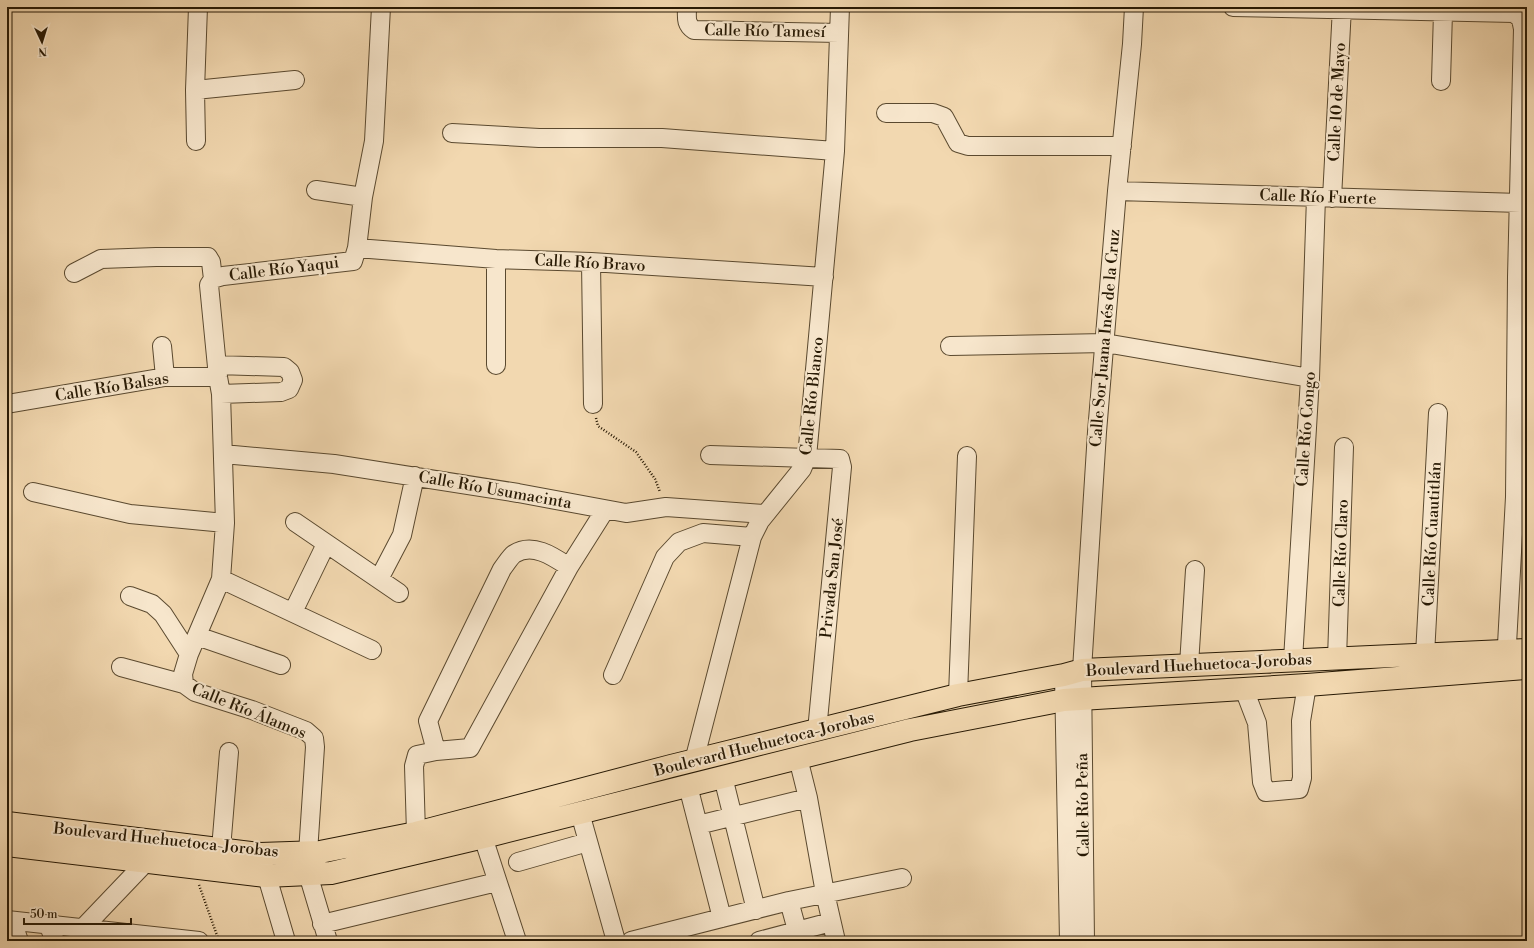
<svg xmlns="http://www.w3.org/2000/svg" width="1534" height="948" font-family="'Libre Bodoni',serif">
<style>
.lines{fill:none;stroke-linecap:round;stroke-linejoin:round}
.minor-casing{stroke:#5a492f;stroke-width:20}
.major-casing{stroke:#271904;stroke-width:24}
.path{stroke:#271904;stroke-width:2.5;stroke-dasharray:1 2;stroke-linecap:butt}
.minor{stroke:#f7e6cc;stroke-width:18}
.major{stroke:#f2d8b0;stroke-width:22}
.labels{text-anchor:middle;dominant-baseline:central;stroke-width:4;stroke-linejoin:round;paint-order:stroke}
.street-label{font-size:16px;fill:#271904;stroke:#f7e6cc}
</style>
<rect width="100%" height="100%" fill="#f2d8b0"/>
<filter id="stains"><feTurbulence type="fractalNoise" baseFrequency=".005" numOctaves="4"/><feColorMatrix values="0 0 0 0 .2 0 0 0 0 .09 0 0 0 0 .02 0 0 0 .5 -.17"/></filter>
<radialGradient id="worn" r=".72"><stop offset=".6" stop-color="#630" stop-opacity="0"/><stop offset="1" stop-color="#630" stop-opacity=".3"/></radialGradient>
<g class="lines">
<g class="minor-casing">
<path id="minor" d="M687 7C687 17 685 24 694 30L839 33
M1233 7 1514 13 1521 19
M1441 81 1443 12
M195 90 295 80
M886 113H933L944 117 958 143 968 146H1122
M452 133 539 138H662L835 151
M196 141 195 90 198 7
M316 190 363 197
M1117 191 1520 203
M1332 198 1342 7
M357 248 496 259 591 262 824 277
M496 259V365
M591 262 593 404
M74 273 101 259 156 257H208L211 262 213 279
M162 346 165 377
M950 346 1105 343 1310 378
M217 365 284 367 290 372 293 380 289 389 281 392 221 394
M7 404 165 377H218
M223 454 334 464 518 493 626 513 666 507 765 514
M710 455 840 459 842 467 840 488 817 731
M33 492 130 514 225 523
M295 522 399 593
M569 567 605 510
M221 579 372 650
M379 579 402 535 415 476
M130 596 152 604 163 614 189 654
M293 612 326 544
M197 636 281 665
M1425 655 1438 413
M1337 659 1344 447
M1293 660 1310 378 1316 197
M1506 663 1515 497 1517 277 1523 29 1521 19
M1189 665 1195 570
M121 667 184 684 195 692 252 710 306 731 314 738 315 747 308 853V874L328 941
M613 675 665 557 679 542 703 533 752 537
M1064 675 1069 941
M184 684 183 674 189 654 221 579 225 523 221 394 218 377 209 285 213 279 223 276 353 261 357 248 363 197 374 141 381 7
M1244 689 1257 723 1262 782 1266 792 1299 789 1302 778 1301 721 1307 685
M958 695 967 456
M798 758 808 798
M694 761 752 537 760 521 802 469 807 457 835 151 840 7
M723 777 756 910
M688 786 722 918
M580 813 616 941
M698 825 808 798 825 893 836 941
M416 833 414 766 417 755 436 751 470 748 569 567C554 557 533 542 514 554 510 557 506 564 502 569L428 721 436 751
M483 837 517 941
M221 849 229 752
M518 862 588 842
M263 863 286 941
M789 901 902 878
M7 920 199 941
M12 921 19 941
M48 924 55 941
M322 924 497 882
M86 936 83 928 146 862
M631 941 789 901 800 941
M759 941 831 922
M1085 941 1082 670 1097 432 1117 191 1132 44 1134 7"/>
</g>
<g class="major-casing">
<path id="major" d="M7 823 260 854 320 852 416 833 671 766 958 695 1064 675 1082 670 1527 650
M7 845 266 876 331 873 488 836 910 730 1064 700 1307 685 1527 668"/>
</g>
<path class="path" d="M596 418 598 426 636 452 655 479 660 492
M199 885 219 941"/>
<use href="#minor" class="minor"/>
<use href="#major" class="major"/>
</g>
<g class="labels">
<g class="street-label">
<text transform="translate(765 31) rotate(1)">Calle Río Tamesí</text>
<text transform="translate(1337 102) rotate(-87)">Calle 10 de Mayo</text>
<text transform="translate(1318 197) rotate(2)">Calle Río Fuerte</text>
<text transform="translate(590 263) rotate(3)">Calle Río Bravo</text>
<text transform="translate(284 269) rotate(-7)">Calle Río Yaqui</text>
<text transform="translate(1105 338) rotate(-85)">Calle Sor Juana Inés de la Cruz</text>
<text transform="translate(112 387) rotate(-9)">Calle Río Balsas</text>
<text transform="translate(812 396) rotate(-84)">Calle Río Blanco</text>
<text transform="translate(1306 429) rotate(-86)">Calle Río Congo</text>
<text transform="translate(495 490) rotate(10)">Calle Río Usumacinta</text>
<text transform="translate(1432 534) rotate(-87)">Calle Río Cuautitlán</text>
<text transform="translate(1341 553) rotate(-88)">Calle Río Claro</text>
<text transform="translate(832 578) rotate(-84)">Privada San José</text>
<text transform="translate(1199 665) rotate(-3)">Boulevard Huehuetoca-Jorobas</text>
<text transform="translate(249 711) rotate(22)">Calle Río Álamos</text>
<text transform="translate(764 744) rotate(-14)">Boulevard Huehuetoca-Jorobas</text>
<text transform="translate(1083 805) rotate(-91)">Calle Río Peña</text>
<text transform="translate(166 840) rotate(6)">Boulevard Huehuetoca-Jorobas</text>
</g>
</g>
<rect width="1534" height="948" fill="none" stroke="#f2d8b0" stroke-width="24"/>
<rect x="8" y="8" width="1518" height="932" fill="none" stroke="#271904" stroke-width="2"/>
<rect x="12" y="12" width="1510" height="924" fill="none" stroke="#271904"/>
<g transform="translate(42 42) rotate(176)" stroke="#f7e6cc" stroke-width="3" paint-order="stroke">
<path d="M0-3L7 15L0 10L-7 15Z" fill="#271904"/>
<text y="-6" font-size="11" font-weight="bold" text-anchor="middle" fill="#271904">N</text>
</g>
<path d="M24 918v6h107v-6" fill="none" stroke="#271904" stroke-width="2"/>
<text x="30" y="918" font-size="12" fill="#271904" stroke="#f7e6cc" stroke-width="3" paint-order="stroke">50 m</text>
<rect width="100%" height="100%" filter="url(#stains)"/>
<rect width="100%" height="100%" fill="url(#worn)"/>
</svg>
